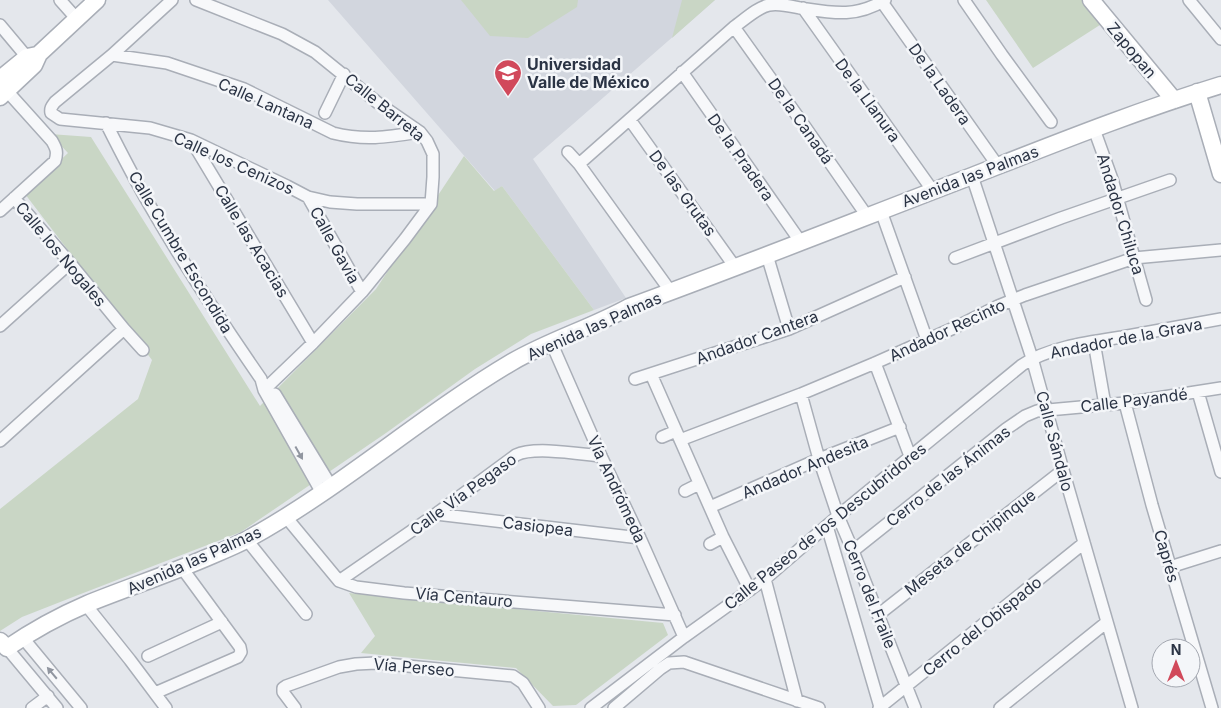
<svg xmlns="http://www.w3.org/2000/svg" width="1221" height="708" font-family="Inter,sans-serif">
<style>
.built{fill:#d2d6de}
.green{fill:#c9d6c5}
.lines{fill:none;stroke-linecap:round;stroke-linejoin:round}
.street-casing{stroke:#a9aeb7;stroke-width:14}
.secondary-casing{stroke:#a9aeb7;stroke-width:19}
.street{stroke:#f7f8fa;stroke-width:11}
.secondary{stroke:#fff;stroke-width:16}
.oneway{fill:#9196a0}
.labels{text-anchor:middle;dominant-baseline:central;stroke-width:5;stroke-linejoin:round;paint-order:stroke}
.street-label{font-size:16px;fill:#2b3445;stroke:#f4f6f9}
.poi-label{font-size:16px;font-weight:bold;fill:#2b3445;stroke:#f4f6f9;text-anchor:start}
</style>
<rect width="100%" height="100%" fill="#e4e7ec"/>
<path class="built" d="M328 0H715L533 159 626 298 594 310 502 186 495 191Z"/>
<path class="green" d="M461 0H578L577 7 528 38 490 36Z
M682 0H715L672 38Z
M986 0H1083L1103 23 1033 68Z
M50 134 91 137 260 406 376 289 464 156 494 191 502 186 594 310 531 334 475 369 386 433 241 532 73 597 22 617 0 631V509L138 399 152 360 25 194 68 153Z
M349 593 663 623 668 635 576 705 553 706 516 668 361 653 375 636Z"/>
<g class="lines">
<g class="street-casing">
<path id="street" d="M60 0 76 18
M172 0 112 55 55 102C52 106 50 108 51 113L60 119 150 128 191 140 287 186 308 197 330 202 357 204H431
M196 0 282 34 315 52 378 103 420 132 427 141 433 154V177L431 204 405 239 362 292 313 343 264 390
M964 0 1002 55 1051 122
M1189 0 1221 39
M882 2 998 166
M803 8 933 191
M0 25 31 62
M734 27 801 121 867 216
M112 55 167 63 244 89 333 133C365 141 388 137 420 132
M682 72 800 241
M325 113 344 74
M630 120 735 267
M106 123C121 153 136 182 153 211 186 268 223 324 261 379L264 390 322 493
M1094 129 1112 179 1146 300
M191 140 313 343
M568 152 579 164 671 292
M579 164 734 27C744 20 758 7 769 5 779 3 790 6 800 8 833 13 855 18 885 0
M972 176 1032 358 1063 470 1132 708
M308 197 362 292
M14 198 70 263 124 329 143 350
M0 211 55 161C58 152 56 148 52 141L7 91
M881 211 927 340
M767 255 789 329
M955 258 1061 218 1170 180
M0 326 70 263
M551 342 601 456 640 538 684 637
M1094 342 1105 405
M875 363 910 456
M651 374 723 537 750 590
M635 379 789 329 905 277
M1198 392 1221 472
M275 394 331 486
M801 394 819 459 838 516 853 551 915 708
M1125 403 1152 505 1212 708
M662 437 676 431
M680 440 801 394 875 363 956 327 998 306 1025 295 1134 258 1221 250
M0 441 124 329
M685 491 699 484
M710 507 819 459 900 427
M436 514 640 538
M286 517 339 581 356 587 404 593 675 615
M827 526 880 707
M247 540 306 614
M710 544 723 537
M853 551 1006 429 1025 416 1037 411 1125 403 1221 388
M1170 567 1221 551
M765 579 797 701
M339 581 436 514 516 455C534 446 580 454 601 456
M86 605 130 660 166 708
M878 615 1063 470
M23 638 81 708
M7 648 57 708
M148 656 222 622
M155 693 238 657 241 652 240 647 182 568
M32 708 48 696
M295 708 283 692V688L286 686 339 667 356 664 376 663 513 676 523 683 539 708
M591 708 684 637 765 579 838 516 1022 365C1049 347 1090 342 1122 337 1155 331 1188 325 1221 319
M614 708 660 669 669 663 684 662 819 708
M879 708 1084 543
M1000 708 1107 622"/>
</g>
<g class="secondary-casing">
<path id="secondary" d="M1091 0 1174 100
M0 79 27 57 37 55
M1197 92 1221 174
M0 97 34 65 39 54 97 0
M0 641 7 648C32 631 59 616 87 604 129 587 172 573 213 555 225 550 237 545 248 539 341 488 421 416 512 362 550 340 591 328 629 307 744 265 857 220 972 176 1054 144 1136 111 1221 85"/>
</g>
<use href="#street" class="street"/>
<use href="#secondary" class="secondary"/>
</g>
<defs><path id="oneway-solid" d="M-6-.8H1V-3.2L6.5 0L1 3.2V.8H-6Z" transform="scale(1.25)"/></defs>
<g class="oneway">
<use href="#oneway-solid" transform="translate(299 453) rotate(61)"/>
<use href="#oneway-solid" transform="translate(52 673) rotate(-130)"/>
</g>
<defs>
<g id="university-pin" transform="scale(1.4375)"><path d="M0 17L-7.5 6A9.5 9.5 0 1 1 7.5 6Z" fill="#d1495b" stroke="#f4f6f9"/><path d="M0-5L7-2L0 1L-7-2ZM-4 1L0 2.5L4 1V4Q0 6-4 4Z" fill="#fff"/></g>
</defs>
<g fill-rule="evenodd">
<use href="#university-pin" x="508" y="73"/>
</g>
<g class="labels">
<g class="street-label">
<text transform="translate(1132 50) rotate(50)">Zapopan</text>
<text transform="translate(940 84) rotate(55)">De la Ladera</text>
<text transform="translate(868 100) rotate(54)">De la Llanura</text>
<text transform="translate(266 103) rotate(24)">Calle Lantana</text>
<text transform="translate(385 107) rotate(39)">Calle Barreta</text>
<text transform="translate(801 121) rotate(55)">De la Canadá</text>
<text transform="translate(741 157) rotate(55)">De la Pradera</text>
<text transform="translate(234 163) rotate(24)">Calle los Cenizos</text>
<text transform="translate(970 176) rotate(-21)">Avenida las Palmas</text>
<text transform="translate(683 193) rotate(54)">De las Grutas</text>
<text transform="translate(1121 214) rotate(73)">Andador Chiluca</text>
<text transform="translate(252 241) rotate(59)">Calle las Acacias</text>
<text transform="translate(335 245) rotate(61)">Calle Gavia</text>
<text transform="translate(181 252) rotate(59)">Calle Cumbre Escondida</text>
<text transform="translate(61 254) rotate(50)">Calle los Nogales</text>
<text transform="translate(594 326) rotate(-24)">Avenida las Palmas</text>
<text transform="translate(947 330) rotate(-25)">Andador Recinto</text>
<text transform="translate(757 337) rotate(-20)">Andador Cantera</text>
<text transform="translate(1126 338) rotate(-11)">Andador de la Grava</text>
<text transform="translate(1134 400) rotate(-7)">Calle Payandé</text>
<text transform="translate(1055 441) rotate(75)">Calle Sándalo</text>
<text transform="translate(805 467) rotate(-23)">Andador Andesita</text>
<text transform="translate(948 476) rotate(-38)">Cerro de las Ánimas</text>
<text transform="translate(617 489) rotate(65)">Vía Andrómeda</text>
<text transform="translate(463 494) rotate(-36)">Calle Vía Pegaso</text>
<text transform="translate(538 526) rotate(7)">Casiopea</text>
<text transform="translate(825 526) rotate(-39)">Calle Paseo de los Descubridores</text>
<text transform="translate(970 542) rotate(-38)">Meseta de Chipinque</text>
<text transform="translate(1167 556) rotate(74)">Caprés</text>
<text transform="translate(194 560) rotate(-24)">Avenida las Palmas</text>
<text transform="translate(870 594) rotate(68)">Cerro del Fraile</text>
<text transform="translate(464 597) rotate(5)">Vía Centauro</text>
<text transform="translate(982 626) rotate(-39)">Cerro del Obispado</text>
<text transform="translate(414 667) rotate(5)">Vía Perseo</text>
</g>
<g class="poi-label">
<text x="527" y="64">Universidad<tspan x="527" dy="18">Valle de México</tspan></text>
</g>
</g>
<g transform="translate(1176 663)"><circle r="24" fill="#f4f6f9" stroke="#a4a8b1"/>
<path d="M0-4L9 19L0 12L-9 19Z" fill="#d1495b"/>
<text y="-8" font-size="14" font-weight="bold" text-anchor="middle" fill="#2b3445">N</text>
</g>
</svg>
